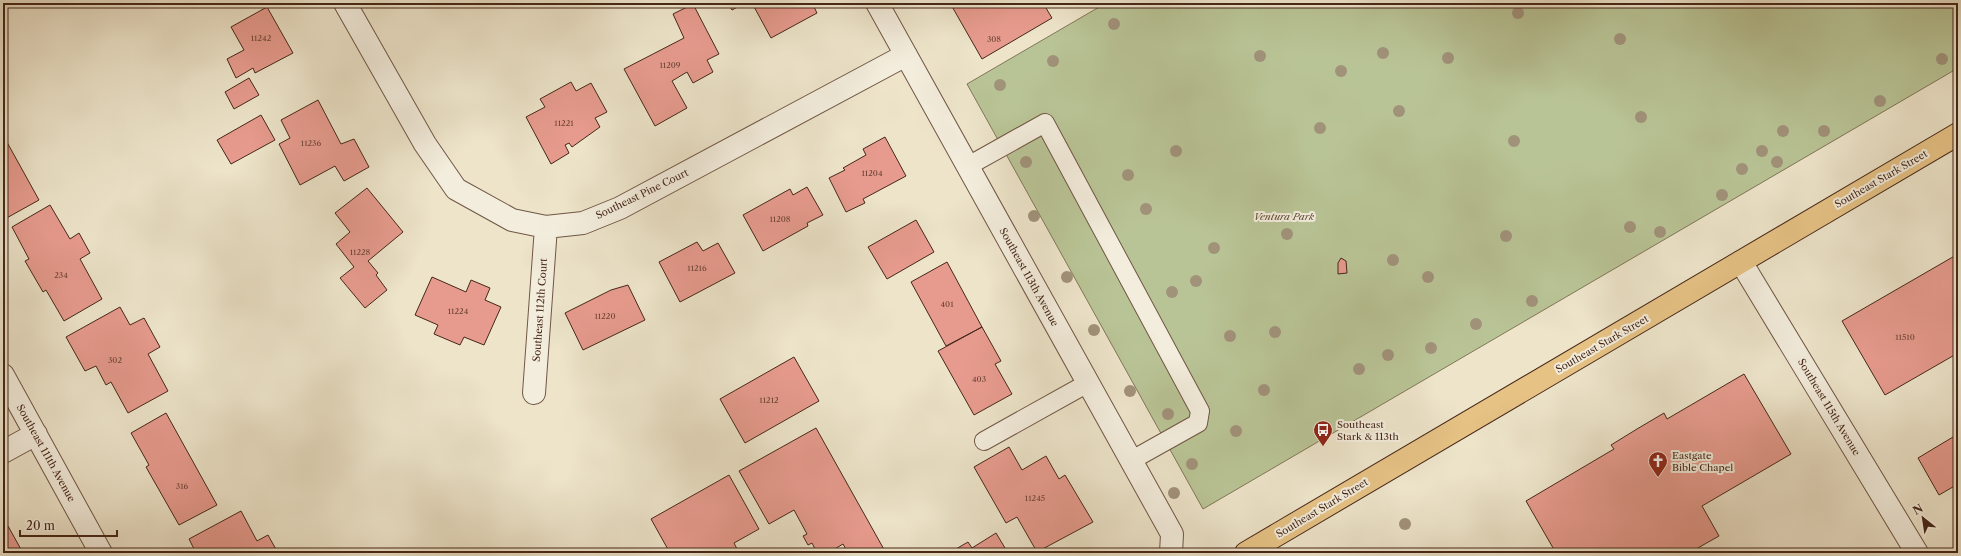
<svg xmlns="http://www.w3.org/2000/svg" width="1961" height="556" font-family="'Libre Caslon Text',serif">
<style>
.green{fill:#b9c496;stroke:#807657}
.building{fill:#e79b8e;stroke:#462718}
.lines{fill:none;stroke-linecap:round;stroke-linejoin:round}
.service-casing{stroke:#705644;stroke-width:20}
.minor-casing{stroke:#705644;stroke-width:24}
.primary-casing{stroke:#462718;stroke-width:24}
.service{stroke:#f3eddd;stroke-width:18}
.minor{stroke:#f3eddd;stroke-width:22}
.primary{stroke:#e6c285;stroke-width:22}
.tree{fill:#a1927a}
.labels{text-anchor:middle;dominant-baseline:central;stroke-width:4;stroke-linejoin:round;paint-order:stroke}
.number-label{font-size:8px;fill:#6e4436}
.street-label{font-size:10px;fill:#462718;stroke:#f3eddd}
.park-label{font-size:10px;font-style:italic;fill:#634e38;stroke:#f3eddd}
.poi-label{font-size:10px;fill:#462718;stroke:#f3eddd;text-anchor:start}
</style>
<rect width="100%" height="100%" fill="#ede4ca"/>
<filter id="stains"><feTurbulence type="fractalNoise" baseFrequency=".005" numOctaves="4"/><feColorMatrix values="0 0 0 0 .2 0 0 0 0 .09 0 0 0 0 .02 0 0 0 .5 -.17"/></filter>
<radialGradient id="worn" r=".72"><stop offset=".6" stop-color="#630" stop-opacity="0"/><stop offset="1" stop-color="#630" stop-opacity=".3"/></radialGradient>
<path class="green" d="M1106 3H1958V68L1203 509 967 84Z"/>
<path class="building" d="M728 3H745L732 10Z
M752 3H812L817 13 771 38Z
M950 3H1043L1052 18 982 59Z
M693 4 719 54 707 60 713 72 693 83 687 72 672 81 687 108 655 126 624 69 684 38 673 14Z
M267 7 293 53 255 73 253 68 236 78 227 59 244 50 231 27Z
M249 78 259 95 234 109 225 92Z
M571 82 576 91 591 83 607 112 595 118 600 127 572 147 569 143 565 145 569 153 551 164 526 117 545 107 540 99Z
M318 100 341 144 354 139 369 167 344 181 335 166 300 185 279 144 290 138 281 120Z
M261 115 275 140 231 164 217 140Z
M3 135 39 200 3 220Z
M885 137 906 176 863 199 865 203 846 212 829 178 845 170 843 168 866 155 863 149Z
M807 187 823 215 807 223 808 226 763 251 743 215 790 189 793 195Z
M367 188 403 232 368 261 378 273 376 275 387 290 365 308 340 278 354 267 336 244 350 232 335 213Z
M50 205 70 239 79 233 90 253 80 259 102 299 64 321 46 290 43 292 25 261 29 259 12 227Z
M916 220 934 252 887 279 868 247Z
M697 242 703 251 718 243 735 273 680 302 659 262Z
M1958 254V353L1885 395 1842 321Z
M1341 258 1346 261 1347 273 1338 274V263Z
M947 262 982 327 946 346 911 282Z
M432 277 466 292 471 280 490 288 485 300 501 307 484 345 464 337 460 345 434 334 438 325 415 315Z
M628 285 645 320 583 350 565 313 611 290Z
M120 307 130 325 144 318 160 347 148 354 168 391 128 413 111 382 106 385 96 366 85 371 66 337Z
M982 327 1001 361 995 364 1012 394 974 415 938 351Z
M794 357 819 401 745 443 720 399Z
M1744 374 1791 454 1702 506 1719 536 1689 553H1556L1526 501 1614 449 1611 445 1637 429 1664 413 1667 419Z
M166 413 217 505 179 525 146 467 149 465 131 433Z
M816 428 886 553H848L843 544 828 553H817L812 543 808 545 803 536 807 534 794 510 769 524 739 471Z
M1958 434V484L1939 495 1918 458Z
M1009 447 1022 470 1046 456 1059 479 1065 475 1093 522 1037 552 1017 517 1006 523 974 467Z
M729 475 759 529 734 543 739 553H670L651 519Z
M241 511 257 541 268 535 278 553H196L189 539Z
M8 526 23 553H3V529Z
M996 533 1008 553H949L968 542 972 548Z"/>
<g class="lines">
<g class="service-casing">
<path id="service" d="M968 166 1045 123 1200 411 1198 423 1132 460
M984 441 1088 383"/>
</g>
<g class="minor-casing">
<path id="minor" d="M345 3 425 144 456 189 512 220 546 227 583 223 620 208 906 55
M877 3 1172 534 1171 553
M1741 262 1917 553
M3 375 101 553
M534 393 546 227
M3 452 36 434"/>
</g>
<g class="primary-casing">
<path id="primary" d="M1246 553 1958 134"/>
</g>
<use href="#service" class="service"/>
<use href="#minor" class="minor"/>
<use href="#primary" class="primary"/>
</g>
<g class="tree">
<circle cx="1518" cy="13" r="6"/>
<circle cx="1114" cy="24" r="6"/>
<circle cx="1620" cy="39" r="6"/>
<circle cx="1383" cy="53" r="6"/>
<circle cx="1260" cy="56" r="6"/>
<circle cx="1448" cy="58" r="6"/>
<circle cx="1942" cy="59" r="6"/>
<circle cx="1053" cy="61" r="6"/>
<circle cx="1341" cy="71" r="6"/>
<circle cx="1000" cy="85" r="6"/>
<circle cx="1880" cy="101" r="6"/>
<circle cx="1399" cy="111" r="6"/>
<circle cx="1641" cy="117" r="6"/>
<circle cx="1320" cy="128" r="6"/>
<circle cx="1783" cy="131" r="6"/>
<circle cx="1824" cy="131" r="6"/>
<circle cx="1514" cy="141" r="6"/>
<circle cx="1176" cy="151" r="6"/>
<circle cx="1762" cy="151" r="6"/>
<circle cx="1026" cy="162" r="6"/>
<circle cx="1777" cy="162" r="6"/>
<circle cx="1742" cy="169" r="6"/>
<circle cx="1128" cy="175" r="6"/>
<circle cx="1722" cy="195" r="6"/>
<circle cx="1146" cy="209" r="6"/>
<circle cx="1034" cy="216" r="6"/>
<circle cx="1630" cy="227" r="6"/>
<circle cx="1660" cy="232" r="6"/>
<circle cx="1287" cy="234" r="6"/>
<circle cx="1506" cy="236" r="6"/>
<circle cx="1214" cy="248" r="6"/>
<circle cx="1393" cy="260" r="6"/>
<circle cx="1067" cy="277" r="6"/>
<circle cx="1428" cy="277" r="6"/>
<circle cx="1196" cy="281" r="6"/>
<circle cx="1172" cy="292" r="6"/>
<circle cx="1532" cy="301" r="6"/>
<circle cx="1476" cy="324" r="6"/>
<circle cx="1094" cy="330" r="6"/>
<circle cx="1275" cy="332" r="6"/>
<circle cx="1230" cy="336" r="6"/>
<circle cx="1431" cy="348" r="6"/>
<circle cx="1388" cy="355" r="6"/>
<circle cx="1359" cy="369" r="6"/>
<circle cx="1264" cy="390" r="6"/>
<circle cx="1130" cy="391" r="6"/>
<circle cx="1168" cy="414" r="6"/>
<circle cx="1236" cy="431" r="6"/>
<circle cx="1192" cy="464" r="6"/>
<circle cx="1174" cy="493" r="6"/>
<circle cx="1405" cy="524" r="6"/>
</g>
<defs>
<g id="bus-pin" transform="scale(1)"><path d="M0 17L-7.5 6A9.5 9.5 0 1 1 7.5 6Z" fill="#8f2418" stroke="#f3eddd"/><path d="M-5-6H5V4H4V6H2V4H-2V6H-4V4H-5ZM-3.5-4V0h7V-4ZM-3.5 1.2v1.5H-2V1.2ZM2 1.2v1.5H3.5V1.2Z" fill="#fff"/></g>
<g id="church-pin" transform="scale(1)"><path d="M0 17L-7.5 6A9.5 9.5 0 1 1 7.5 6Z" fill="#8f2418" stroke="#f3eddd"/><path d="M-1.2-6h2.4v3.5h3.3v2.4h-3.3V6h-2.4V-.1h-3.3v-2.4h3.3Z" fill="#fff"/></g>
</defs>
<g fill-rule="evenodd">
<use href="#bus-pin" x="1323" y="430"/>
<use href="#church-pin" x="1658" y="461"/>
</g>
<g class="labels">
<g class="number-label">
<text x="261" y="38">11242</text>
<text x="994" y="39">308</text>
<text x="670" y="65">11209</text>
<text x="564" y="123">11221</text>
<text x="311" y="143">11236</text>
<text x="872" y="173">11204</text>
<text x="780" y="219">11208</text>
<text x="360" y="252">11228</text>
<text x="697" y="268">11216</text>
<text x="61" y="275">234</text>
<text x="947" y="304">401</text>
<text x="458" y="311">11224</text>
<text x="605" y="316">11220</text>
<text x="1905" y="337">11510</text>
<text x="115" y="360">302</text>
<text x="979" y="379">403</text>
<text x="769" y="400">11212</text>
<text x="182" y="486">316</text>
<text x="1035" y="498">11245</text>
</g>
<g class="street-label">
<text transform="translate(1881 179) rotate(-30)">Southeast Stark Street</text>
<text transform="translate(642 194) rotate(-26)">Southeast Pine Court</text>
<text transform="translate(1029 277) rotate(61)">Southeast 113th Avenue</text>
<text transform="translate(540 310) rotate(-86)">Southeast 112th Court</text>
<text transform="translate(1602 344) rotate(-30)">Southeast Stark Street</text>
<text transform="translate(1829 407) rotate(59)">Southeast 115th Avenue</text>
<text transform="translate(46 453) rotate(61)">Southeast 111th Avenue</text>
<text transform="translate(1322 508) rotate(-31)">Southeast Stark Street</text>
</g>
<g class="park-label">
<text x="1284" y="216">Ventura Park</text>
</g>
<g class="poi-label">
<text x="1337" y="424">Southeast<tspan x="1337" dy="12">Stark &amp; 113th</tspan></text>
<text x="1672" y="455">Eastgate<tspan x="1672" dy="12">Bible Chapel</tspan></text>
</g>
</g>
<rect width="1961" height="556" fill="none" stroke="#ede4ca" stroke-width="16"/>
<rect x="4" y="4" width="1953" height="548" fill="none" stroke="#462718" stroke-width="2"/>
<rect x="8" y="8" width="1945" height="540" fill="none" stroke="#462718"/>
<g transform="translate(1923 518) rotate(330)" stroke="#f3eddd" stroke-width="3" paint-order="stroke">
<path d="M0-3L7 15L0 10L-7 15Z" fill="#462718"/>
<text y="-6" font-size="11" font-weight="bold" text-anchor="middle" fill="#462718">N</text>
</g>
<path d="M20 530v6h97v-6" fill="none" stroke="#462718" stroke-width="2"/>
<text x="26" y="530" font-size="12" fill="#462718" stroke="#f3eddd" stroke-width="3" paint-order="stroke">20 m</text>
<rect width="100%" height="100%" filter="url(#stains)"/>
<rect width="100%" height="100%" fill="url(#worn)"/>
</svg>
